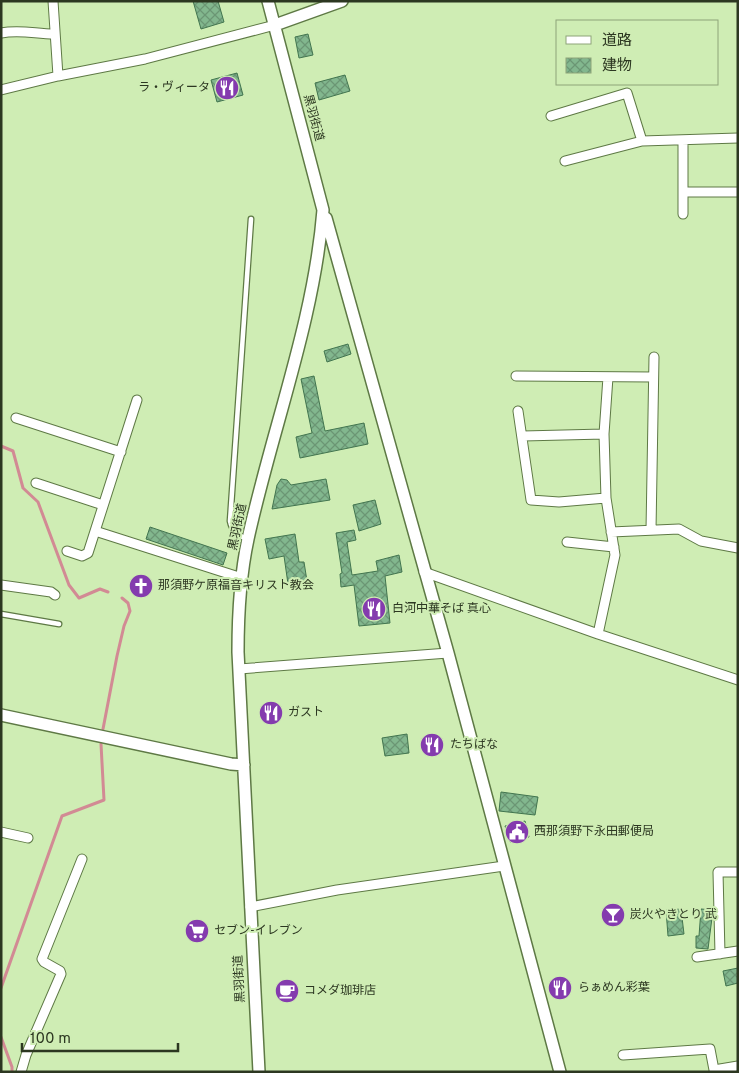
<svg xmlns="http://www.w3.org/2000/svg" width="739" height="1073" font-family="Overpass,'Noto Sans JP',sans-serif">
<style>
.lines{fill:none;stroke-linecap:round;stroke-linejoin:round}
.stream{stroke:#d28a94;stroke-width:3}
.building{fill:url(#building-cross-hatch);stroke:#42754f}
.service-casing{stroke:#5e7945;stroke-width:7}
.minor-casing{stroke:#5e7945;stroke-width:11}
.tertiary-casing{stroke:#5e7945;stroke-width:14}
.service{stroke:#fff;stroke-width:4.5}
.minor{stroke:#fff;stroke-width:9}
.tertiary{stroke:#fff;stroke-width:11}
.labels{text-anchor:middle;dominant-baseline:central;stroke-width:4;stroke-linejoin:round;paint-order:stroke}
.poi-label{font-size:12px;fill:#2c3721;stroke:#cfedb4;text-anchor:start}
.street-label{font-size:12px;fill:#2c3721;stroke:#cfedb4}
</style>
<defs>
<pattern id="building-cross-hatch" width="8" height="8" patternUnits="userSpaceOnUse" patternTransform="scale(1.25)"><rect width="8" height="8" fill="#82b78e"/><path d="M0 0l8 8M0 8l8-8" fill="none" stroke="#6b9674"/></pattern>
</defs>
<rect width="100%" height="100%" fill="#cfedb4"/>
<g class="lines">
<path class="stream" d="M1 446 13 451 23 488 38 502 69 585 79 598 100 589 108 592
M103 729 117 656 124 626 130 611 128 603 122 598
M1 988 62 816 104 800 101 744
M1 1037 12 1067V1072"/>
</g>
<path class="building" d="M193 1H218L224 22 201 29Z
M308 34 313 55 299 58 295 37Z
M237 73 243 95 217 102 211 80Z
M345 75 350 91 319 100 315 83Z
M348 344 351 354 327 362 324 351Z
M314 376 325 431 364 423 368 444 300 458 296 437 312 433 301 379Z
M281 479 287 480 291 485 326 479 330 500 272 509 277 485Z
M375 500 381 524 359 531 353 505Z
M150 527 227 553 223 565 146 539Z
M354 530 356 540 347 542 352 575 378 571 376 561 399 555 402 572 385 576 390 623 359 626 354 585 341 587 340 574 342 573 336 533Z
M295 534 299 562H304L307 581 288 584 284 556 269 559 265 539Z
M407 734 409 753 385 756 382 738Z
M501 792 538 797 535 815 499 811Z
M525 821 529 837 510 842 505 826Z
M681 909 684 934 668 936 666 910Z
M701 909 713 910 708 949 696 948V936H699Z
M738 968V983L726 986 723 971Z"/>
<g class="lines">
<g class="service-casing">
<path id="service" d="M246 539C237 534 232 531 230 521L251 219
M1 614 59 624"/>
</g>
<g class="minor-casing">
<path id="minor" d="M53 1 58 76
M1 33C20 29 36 34 54 34
M1 90 58 76 145 59 275 25
M551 116 627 93 642 141
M565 161 642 141 738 138
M684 192H738
M683 214V140
M516 376 653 377
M518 411 531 500 559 502 606 498
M16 418 121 452
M604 434 608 377
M523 436 604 434 606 498 615 555 598 634
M36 483 103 505
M651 530 654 357
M95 531 242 578
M611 532 679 529 701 541 738 548
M567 542 614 547
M67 551 82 556 88 553 137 400
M424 572 598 634 738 680
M1 585 51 592 55 595
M239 669 448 653
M1 832 28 838
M250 907 337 890 504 866
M720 954 718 872H738
M697 957 738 951
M623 1055 710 1049 714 1070 738 1066
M21 1072 26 1055 61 974 60 971 44 962 42 959 82 859"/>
</g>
<g class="tertiary-casing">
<path id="tertiary" d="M275 25 342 1
M326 218 448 653 560 1072
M1 715 231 764 244 765
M259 1072 238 652C238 614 240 576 248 539 272 429 314 322 323 210L268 1"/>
</g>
<use href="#service" class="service"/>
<use href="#minor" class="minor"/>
<use href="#tertiary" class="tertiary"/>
</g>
<defs>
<g id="restaurant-disc" transform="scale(1.25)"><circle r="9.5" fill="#843bae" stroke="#cfedb4"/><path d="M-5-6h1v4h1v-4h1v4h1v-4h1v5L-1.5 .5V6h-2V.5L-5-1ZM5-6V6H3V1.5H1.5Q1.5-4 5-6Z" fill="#fff"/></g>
<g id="church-disc" transform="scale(1.25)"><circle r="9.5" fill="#843bae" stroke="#cfedb4"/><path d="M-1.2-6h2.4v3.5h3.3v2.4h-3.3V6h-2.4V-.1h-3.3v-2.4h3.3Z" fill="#fff"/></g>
<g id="civic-disc" transform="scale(1.25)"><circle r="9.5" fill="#843bae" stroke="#cfedb4"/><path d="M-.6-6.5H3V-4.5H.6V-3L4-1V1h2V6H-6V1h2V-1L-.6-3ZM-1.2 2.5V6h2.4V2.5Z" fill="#fff"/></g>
<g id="bar-disc" transform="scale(1.25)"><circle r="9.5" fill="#843bae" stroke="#cfedb4"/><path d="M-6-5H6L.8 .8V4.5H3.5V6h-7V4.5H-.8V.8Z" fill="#fff"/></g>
<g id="supermarket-disc" transform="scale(1.25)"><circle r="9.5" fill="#843bae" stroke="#cfedb4"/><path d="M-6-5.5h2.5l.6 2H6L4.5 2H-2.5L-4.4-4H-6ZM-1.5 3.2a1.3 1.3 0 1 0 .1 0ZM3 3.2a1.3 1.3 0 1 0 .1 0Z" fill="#fff"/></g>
<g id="cafe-disc" transform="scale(1.25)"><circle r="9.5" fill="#843bae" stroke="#cfedb4"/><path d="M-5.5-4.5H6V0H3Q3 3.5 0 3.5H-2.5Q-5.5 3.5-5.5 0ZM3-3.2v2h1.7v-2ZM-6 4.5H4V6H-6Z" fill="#fff"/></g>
</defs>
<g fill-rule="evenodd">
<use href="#restaurant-disc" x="227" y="88"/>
<use href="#church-disc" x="141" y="586"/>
<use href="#restaurant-disc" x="374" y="609"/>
<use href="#restaurant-disc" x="271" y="713"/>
<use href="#restaurant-disc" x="432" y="745"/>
<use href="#civic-disc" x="517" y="832"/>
<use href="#bar-disc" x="613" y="915"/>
<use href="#supermarket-disc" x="197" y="931"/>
<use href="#restaurant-disc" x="560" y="988"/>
<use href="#cafe-disc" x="287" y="991"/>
</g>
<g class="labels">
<g class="poi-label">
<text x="210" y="88" text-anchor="end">ラ・ヴィータ</text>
<text x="158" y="586">那須野ケ原福音キリスト教会</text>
<text x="392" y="609">白河中華そば 真心</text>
<text x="288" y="713">ガスト</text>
<text x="450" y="745">たちばな</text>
<text x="534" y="832">西那須野下永田郵便局</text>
<text x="630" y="915">炭火やきとり 武</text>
<text x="214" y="931">セブン-イレブン</text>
<text x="578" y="988">らぁめん彩葉</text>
<text x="304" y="991">コメダ珈琲店</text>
</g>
<g class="street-label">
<text transform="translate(313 118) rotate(75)">黒羽街道</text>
<text transform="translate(238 527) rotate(-78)">黒羽街道</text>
<text transform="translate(240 979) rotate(-93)">黒羽街道</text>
</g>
</g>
<rect width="739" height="1073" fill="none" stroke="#2c3721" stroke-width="5"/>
<rect x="556" y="20" width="162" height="65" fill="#cfedb4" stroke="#8ea479"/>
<rect x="566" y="36" width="25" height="8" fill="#ffffff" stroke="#8ea479"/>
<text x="602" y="45" font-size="15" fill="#2c3721">道路</text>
<rect x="566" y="58" width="25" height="15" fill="url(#building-cross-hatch)" stroke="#8ea479"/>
<text x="602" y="70" font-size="15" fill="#2c3721">建物</text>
<path d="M22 1043v8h156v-8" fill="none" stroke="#2c3721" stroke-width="2.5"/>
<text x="30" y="1043" font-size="15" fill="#2c3721" stroke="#cfedb4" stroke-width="4" paint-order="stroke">100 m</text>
</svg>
